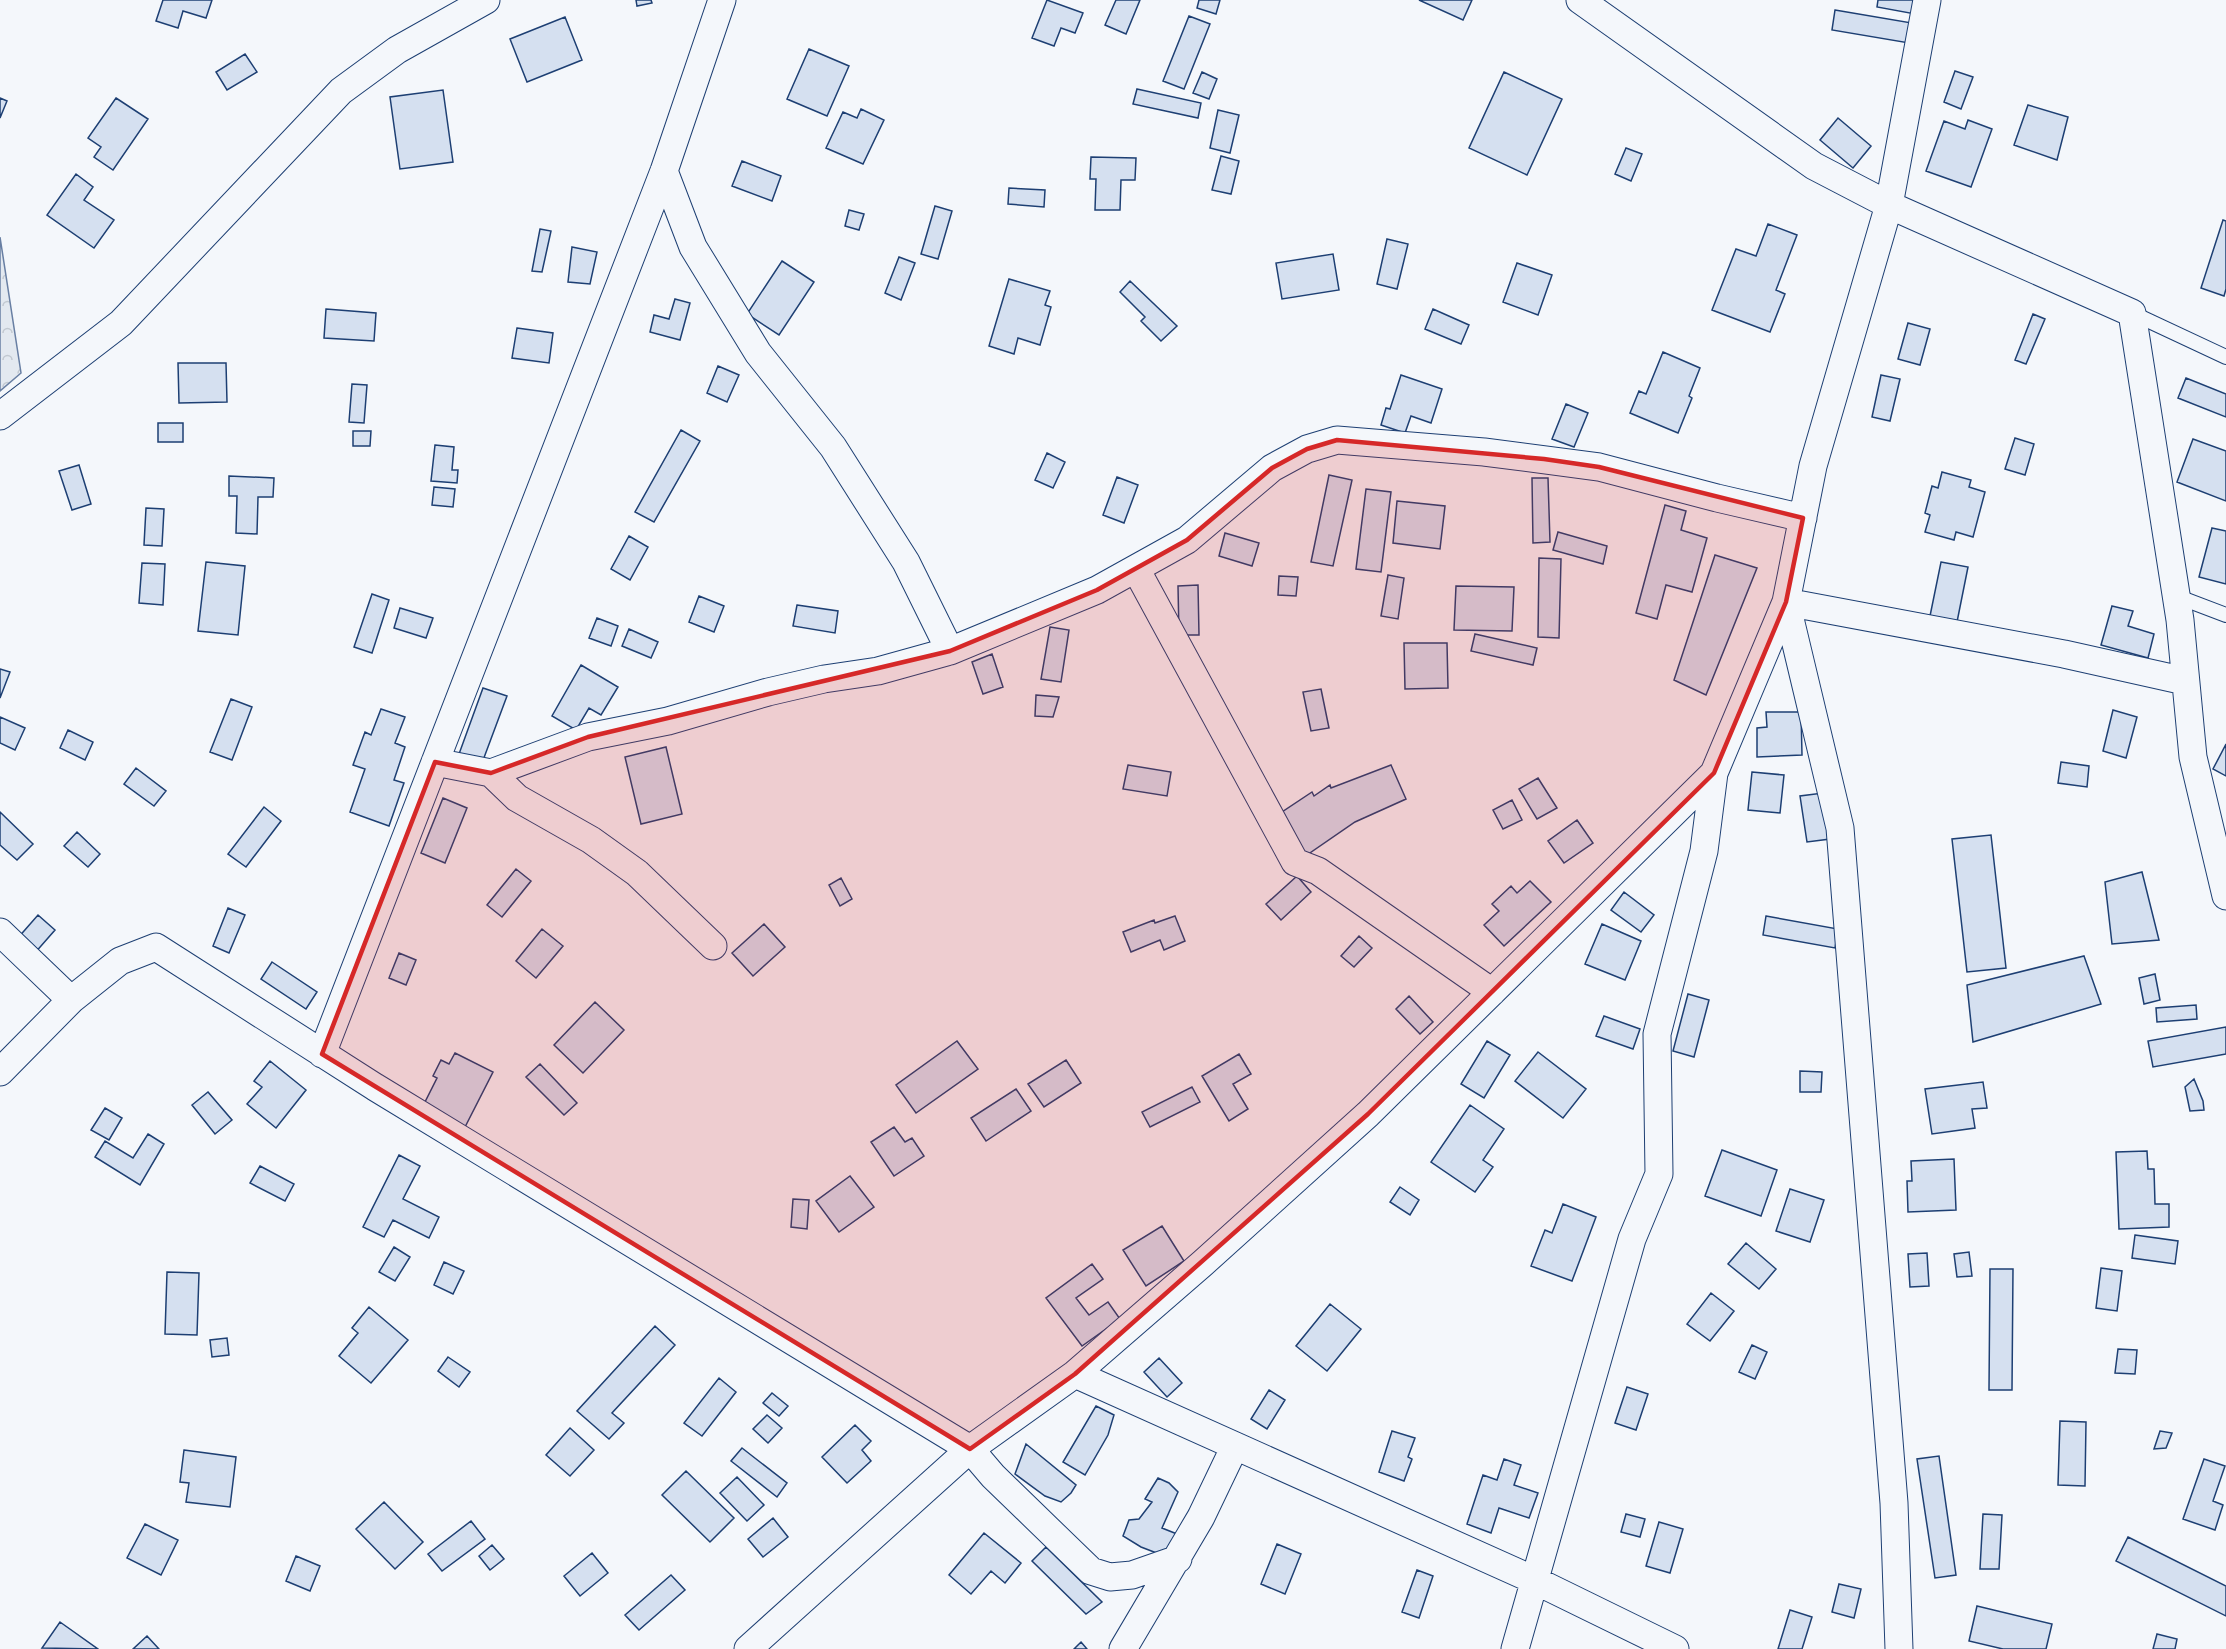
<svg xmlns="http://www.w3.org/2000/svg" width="2226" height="1649" font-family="Commissioner,sans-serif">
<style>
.forest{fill:url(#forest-crowns);stroke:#687fa3;stroke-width:1.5}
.building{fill:#d5e0f0;stroke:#1d3f73;stroke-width:1.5}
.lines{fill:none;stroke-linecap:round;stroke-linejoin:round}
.service-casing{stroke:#1d3f73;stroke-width:16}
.minor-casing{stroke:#1d3f73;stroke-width:29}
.service{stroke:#f4f7fb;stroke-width:14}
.minor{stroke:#f4f7fb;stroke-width:27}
.marked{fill:#d62828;fill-opacity:0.2;stroke:#d62828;stroke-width:4.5;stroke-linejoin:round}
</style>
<defs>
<pattern id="forest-crowns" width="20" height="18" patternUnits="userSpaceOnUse" patternTransform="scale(1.5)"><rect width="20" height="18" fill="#e3e9f0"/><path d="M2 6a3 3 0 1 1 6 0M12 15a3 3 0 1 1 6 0" fill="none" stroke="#c2c9d1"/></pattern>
</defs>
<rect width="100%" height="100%" fill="#f4f7fb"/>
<path class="forest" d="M0 237 21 373 0 391Z"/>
<path class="building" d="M163 0H212L206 18 183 11 178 28 156 21Z
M636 0H651L652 3 637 6Z
M1047 0 1083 13 1075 33 1061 28 1054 46 1032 38Z
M1116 0H1140L1126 34 1105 25Z
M1199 0H1220L1216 14 1197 8Z
M1419 0H1472L1463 20Z
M1878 0H1918L1915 14 1877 7Z
M1835 10 1912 23 1909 43 1832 30Z
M1189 16 1210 24 1184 89 1163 81Z
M565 17 582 60 527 82 510 39Z
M809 49 849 66 827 116 787 99Z
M245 54 257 72 227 90 216 72Z
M1955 71 1973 77 1961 109 1944 102Z
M1202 72 1217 79 1209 99 1193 93Z
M1504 72 1562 99 1527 175 1469 148Z
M1137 89 1201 103 1198 118 1133 104Z
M443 90 453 162 400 169 390 97Z
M0 98 7 101 0 118Z
M116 98 148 119 113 170 94 157 101 147 88 138Z
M2028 105 2068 117 2057 160 2014 145Z
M861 109 884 120 863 164 826 148 843 112 857 118Z
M1218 110 1239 115 1230 153 1210 148Z
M1838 118 1871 146 1853 168 1820 140Z
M1968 120 1992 129 1971 187 1926 171 1944 121 1965 129Z
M1626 148 1642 154 1631 181 1615 174Z
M1221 156 1239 161 1231 194 1212 190Z
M1091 157 1136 158 1135 180H1121L1120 210H1095L1096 179H1090Z
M742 161 781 176 772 201 732 186Z
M76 174 93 187 84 200 114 220 94 248 47 215Z
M1009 188 1045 190 1044 207 1008 204Z
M935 206 952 211 938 259 921 254Z
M849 210 864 214 859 230 845 226Z
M2223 220 2226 221V289L2224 296 2201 288Z
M1768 224 1797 235 1776 290 1785 294 1770 332 1712 310 1736 249 1756 256Z
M540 229 551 231 542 272 532 271Z
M1387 239 1408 244 1397 289 1377 284Z
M572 247 597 252 590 284 568 282Z
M1333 254 1339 290 1282 299 1276 263Z
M899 257 915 263 901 300 885 293Z
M782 261 814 282 779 335 747 314Z
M1517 263 1552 275 1538 315 1503 302Z
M1009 279 1050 291 1045 305 1051 307 1040 345 1018 338 1014 354 989 346Z
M1130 281 1177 326 1161 341 1141 321 1145 317 1120 292Z
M675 299 690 303 680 340 650 332 654 315 669 319Z
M326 309 376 313 374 341 324 338Z
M1433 309 1469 325 1461 344 1425 329Z
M2033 314 2045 319 2026 364 2015 360Z
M1908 323 1930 329 1920 365 1898 359Z
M517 328 553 333 549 363 512 358Z
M1663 352 1700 368 1689 396 1692 398 1678 433 1630 413 1639 391 1646 394Z
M178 363H226L227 402 179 403Z
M718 366 739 375 727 402 707 393Z
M1401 375 1442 389 1431 423 1411 416 1405 433 1381 425 1386 408 1390 409Z
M1881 375 1900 379 1890 421 1872 417Z
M2186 378 2226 394V417L2178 398Z
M352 384 367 385 364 423 349 422Z
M1566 404 1588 413 1574 447 1552 439Z
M158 423H183V442H158Z
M681 430 700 441 654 522 635 512Z
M353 431H371L370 446H353Z
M2015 438 2034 444 2025 475 2005 469Z
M2193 439 2226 451V501L2177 482Z
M435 445 454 447 452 470H458L457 483 431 481Z
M1047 453 1065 462 1053 488 1035 480Z
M79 465 91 504 72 510 59 471Z
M1942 472 1971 480 1969 487 1985 492 1973 537 1956 532 1954 540 1925 532 1930 515 1925 513 1932 486 1938 488Z
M1329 475 1352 480 1333 566 1311 562Z
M229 476 274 478 273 497H258L257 534 236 533 237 496H229Z
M1117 477 1138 485 1124 523 1103 515Z
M1532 478H1548L1550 542 1533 543Z
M434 487 455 489 453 507 432 505Z
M1366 489 1391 492 1381 572 1356 569Z
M1397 501 1445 506 1440 549 1393 543Z
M1665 505 1686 511 1681 530 1707 538 1692 592 1666 585 1657 619 1636 613Z
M146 508 164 509 162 546 144 545Z
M2212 528 2226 531V584L2199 577Z
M1558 532 1607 546 1603 564 1553 550Z
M1225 533 1259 543 1252 566 1219 556Z
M629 536 648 547 630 580 611 569Z
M1715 555 1757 568 1706 695 1674 680Z
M1539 558 1561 559 1559 638 1538 637Z
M206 562 245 566 238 635 198 631Z
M1941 562 1968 567 1957 622 1930 616Z
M142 563 165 564 163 605 139 603Z
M1388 575 1404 578 1398 619 1381 616Z
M1279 576 1298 577 1296 596 1278 595Z
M1198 585 1199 635H1179L1178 586Z
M1456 586 1514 587 1512 631 1454 630Z
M372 594 389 600 372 653 354 647Z
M699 596 724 606 714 632 689 622Z
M797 605 838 611 835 633 793 626Z
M2112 606 2133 611 2128 626 2154 634 2148 658 2101 645Z
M400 608 433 618 426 638 394 628Z
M597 618 618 626 611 646 589 638Z
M1050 627 1069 630 1061 682 1041 679Z
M629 629 658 642 651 658 622 646Z
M1475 634 1537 648 1533 665 1471 651Z
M1404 643H1447L1448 688 1405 689Z
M992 654 1003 687 983 694 972 662Z
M581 665 618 687 601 715 589 708 576 730 552 716Z
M0 669 10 672 0 698Z
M483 688 507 696 482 763 459 754Z
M1321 689 1329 728 1311 731 1303 692Z
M1036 695 1059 697 1053 717 1035 716Z
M231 699 252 707 232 760 210 752Z
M381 709 405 717 395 743 405 747 394 780 404 783 389 826 350 812 365 769 353 765 365 732 371 735Z
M2113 710 2137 717 2126 758 2103 751Z
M1766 712H1801L1802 755 1757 757V728L1767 727Z
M0 717 25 728 15 750 0 743Z
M68 730 93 742 85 760 60 748Z
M2226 744V776L2213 769Z
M666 747 682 814 641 824 625 757Z
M2061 762 2089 766 2087 787 2058 783Z
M1128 765 1171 772 1167 796 1123 789Z
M1391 765 1406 799 1355 822 1304 857 1276 816 1312 792 1314 796 1330 785 1331 788Z
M136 768 166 791 154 806 124 784Z
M1752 772 1784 775 1780 813 1748 810Z
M1538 778 1557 808 1537 819 1519 789Z
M1823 793 1830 839 1807 842 1800 796Z
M443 798 467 808 445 863 421 853Z
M1512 800 1522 820 1503 829 1493 810Z
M264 807 281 821 246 867 228 854Z
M0 812 33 844 17 860 0 845Z
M1577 820 1593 843 1564 863 1548 841Z
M77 832 100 854 88 867 64 846Z
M1991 835 2006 968 1967 972 1952 839Z
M516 869 531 881 502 917 487 905Z
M2142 872 2159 940 2112 944 2105 882Z
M1297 876 1311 892 1281 920 1266 904Z
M841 878 852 899 840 906 829 885Z
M1530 881 1551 902 1504 946 1484 925 1499 911 1492 904 1511 886 1517 893Z
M1624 892 1654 915 1641 932 1611 910Z
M228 908 245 915 229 953 213 946Z
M38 915 55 930 34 954 17 939Z
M1175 916 1185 941 1164 950 1160 940 1131 952 1123 932 1154 920 1155 923Z
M1766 916 1838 929 1835 948 1763 935Z
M764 924 785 947 753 976 732 953Z
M1602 924 1641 941 1625 980 1585 964Z
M542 929 563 946 536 978 516 961Z
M1359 936 1372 948 1354 967 1341 956Z
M399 953 416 960 406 985 389 978Z
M2084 956 2101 1004 1973 1042 1967 985Z
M272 962 317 992 306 1009 261 979Z
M2155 974 2160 1000 2144 1004 2139 978Z
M1688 994 1709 1000 1694 1057 1673 1051Z
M1409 996 1433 1022 1420 1034 1396 1009Z
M595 1002 624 1030 583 1073 554 1045Z
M2196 1005 2197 1019 2157 1022 2156 1008Z
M1604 1016 1640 1029 1633 1049 1596 1036Z
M2226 1027V1054L2153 1067 2148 1041Z
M957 1041 978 1069 916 1113 896 1085Z
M1487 1041 1510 1055 1484 1098 1461 1084Z
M1538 1052 1586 1089 1563 1118 1515 1081Z
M455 1053 493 1072 464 1129 422 1108 437 1078 433 1076 441 1060 449 1064Z
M1239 1054 1251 1074 1233 1084 1248 1109 1229 1121 1202 1076Z
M1066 1060 1081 1083 1044 1107 1028 1084Z
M270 1061 306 1090 276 1128 247 1104 262 1087 254 1081Z
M540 1064 577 1103 564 1115 526 1077Z
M1800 1071 1822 1072 1821 1092H1800Z
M2194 1079 2203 1101 2204 1110 2190 1111 2185 1087Z
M1983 1082 1987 1108 1972 1109 1975 1128 1932 1134 1925 1089Z
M1192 1087 1200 1102 1150 1127 1142 1112Z
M1016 1089 1031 1111 986 1141 971 1118Z
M208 1092 232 1120 215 1134 192 1105Z
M1470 1105 1504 1129 1483 1160 1493 1167 1475 1192 1431 1162Z
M105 1108 122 1118 109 1140 91 1130Z
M894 1127 905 1142 912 1138 924 1156 894 1176 871 1142Z
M148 1134 164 1144 140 1185 95 1157 105 1141 133 1158Z
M1722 1150 1777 1170 1761 1216 1705 1196Z
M2147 1151 2148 1169H2154L2155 1204H2169V1227L2119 1229 2116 1152Z
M399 1155 420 1166 403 1199 439 1217 429 1238 393 1220 384 1237 363 1227Z
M1954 1159 1956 1210 1908 1212 1907 1181H1912L1911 1161Z
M260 1166 294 1184 285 1201 250 1183Z
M850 1176 874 1207 839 1232 816 1201Z
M1400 1187 1419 1200 1410 1215 1390 1202Z
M1790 1189 1824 1200 1810 1242 1776 1231Z
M793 1199 809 1200 807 1229 791 1227Z
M1563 1204 1596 1217 1572 1281 1531 1266 1545 1230 1552 1233Z
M1162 1226 1184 1261 1146 1286 1123 1250Z
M2135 1235 2178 1241 2175 1264 2132 1258Z
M1746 1243 1776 1269 1759 1289 1728 1264Z
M394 1247 410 1257 395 1281 379 1272Z
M1969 1252 1972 1276 1957 1277 1954 1254Z
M1927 1253 1929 1286 1910 1287 1908 1254Z
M444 1262 464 1271 453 1294 434 1285Z
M1092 1264 1103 1279 1076 1298 1089 1315 1108 1302 1120 1319 1082 1346 1046 1298Z
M2101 1268 2122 1271 2117 1311 2096 1308Z
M1990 1269H2013L2012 1390H1989Z
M167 1272 199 1273 197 1335 165 1334Z
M1711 1293 1734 1311 1710 1341 1687 1324Z
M1330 1304 1361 1329 1327 1371 1296 1346Z
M369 1307 408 1340 371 1383 339 1356 358 1333 352 1328Z
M655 1326 675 1345 612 1413 624 1423 609 1439 577 1411Z
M227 1338 229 1355 212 1357 210 1340Z
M1752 1345 1767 1352 1755 1379 1739 1372Z
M2118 1349 2137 1350 2135 1374 2115 1373Z
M448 1357 470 1372 459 1387 438 1371Z
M1159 1358 1182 1383 1167 1397 1144 1372Z
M719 1378 736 1392 702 1436 684 1423Z
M1627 1387 1648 1394 1636 1430 1615 1423Z
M1269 1390 1285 1400 1267 1429 1251 1419Z
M772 1393 788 1406 779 1416 763 1403Z
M1096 1406 1114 1415 1108 1435 1085 1475 1063 1462Z
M767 1415 782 1428 768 1443 753 1429Z
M2060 1421 2086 1422 2085 1486 2058 1485Z
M855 1425 871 1441 862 1450 871 1461 847 1483 822 1457Z
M570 1428 594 1450 570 1476 546 1455Z
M1392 1431 1415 1438 1408 1457 1412 1459 1404 1481 1379 1472Z
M2160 1431 2172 1433 2166 1448 2154 1449Z
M1026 1444 1076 1485 1071 1493 1061 1502 1045 1496 1015 1474Z
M742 1448 787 1483 777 1497 731 1461Z
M184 1450 236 1457 230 1507 186 1502 189 1483 180 1482Z
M1939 1456 1956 1575 1935 1578 1917 1459Z
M1504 1459 1521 1465 1514 1485 1538 1493 1529 1518 1499 1508 1491 1533 1467 1524 1483 1475 1497 1480Z
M2204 1459 2225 1466 2213 1501 2223 1505 2215 1530 2183 1519Z
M686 1471 734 1518 710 1542 662 1495Z
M737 1477 764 1505 747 1521 720 1493Z
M1158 1478 1169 1483 1178 1492 1162 1528 1177 1534 1167 1557 1141 1547 1123 1536 1129 1520 1139 1519 1152 1502 1145 1499Z
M384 1502 423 1542 395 1569 356 1529Z
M1626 1514 1645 1519 1640 1537 1621 1532Z
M1983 1514 2002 1515 1999 1569H1980Z
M773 1518 788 1537 763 1557 748 1539Z
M471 1521 485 1539 442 1571 428 1554Z
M1659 1522 1683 1529 1670 1573 1646 1566Z
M145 1524 178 1540 161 1575 127 1558Z
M984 1533 1021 1563 1005 1583 991 1571 971 1594 949 1575Z
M2128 1537 2226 1586V1616L2116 1561Z
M1277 1544 1301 1554 1285 1594 1261 1584Z
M492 1545 504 1559 490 1570 479 1556Z
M1046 1547 1102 1602 1086 1614 1032 1561Z
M592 1553 608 1573 580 1596 564 1576Z
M296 1556 320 1566 310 1591 286 1581Z
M1417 1570 1433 1576 1419 1618 1402 1612Z
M671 1575 685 1590 639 1630 625 1615Z
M1839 1584 1861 1589 1854 1618 1832 1612Z
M1977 1606 2052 1624 2046 1649H2003L1969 1641Z
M1790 1610 1812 1617 1802 1649H1778Z
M60 1622 98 1649 42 1648Z
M2157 1634 2177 1639 2175 1649H2153Z
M147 1636 159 1649H133Z
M1081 1642 1087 1649H1074Z"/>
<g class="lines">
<g class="service-casing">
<path id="service" d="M2132 313 2226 357
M2176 596 2226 615"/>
</g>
<g class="minor-casing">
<path id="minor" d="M1580 0 1814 166 1889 205 2132 313 2180 620 2193 757 2226 896
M664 171 693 247 758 353 833 447 906 562 950 651
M0 416 121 323 341 91 397 50 486 0
M1136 569 1295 862 1318 871 1492 992
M435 762 491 773 588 737 668 721 768 692 824 679 878 671 950 651 1097 590 1187 540 1272 468 1307 449 1337 440 1484 452 1599 467 1717 498 1803 518
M491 773 517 798 591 840 637 873 713 946
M0 932 71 1000
M322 1054 664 171 722 0
M0 1072 71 1000 120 961 156 947 375 1087 970 1449 993 1476 1091 1571 1110 1577 1132 1575 1178 1559
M1075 1374 1534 1580 1675 1649
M748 1649 970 1449 1075 1374 1203 1263 1368 1114 1714 773 1786 602 1813 466 1889 205 1927 0
M1123 1649 1201 1517 1235 1446
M1515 1649 1632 1239 1659 1174 1657 1034 1704 851 1714 773
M1899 1649 1894 1503 1840 828 1786 602 2064 654 2185 681"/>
</g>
<use href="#service" class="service"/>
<use href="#minor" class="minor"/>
</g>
<path class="marked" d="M1337 440 1544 459 1599 467 1803 518 1786 602 1714 773 1368 1114 1075 1374 970 1449 322 1054 435 762 491 773 588 737 950 651 1097 590 1187 540 1272 468 1307 449Z"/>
</svg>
